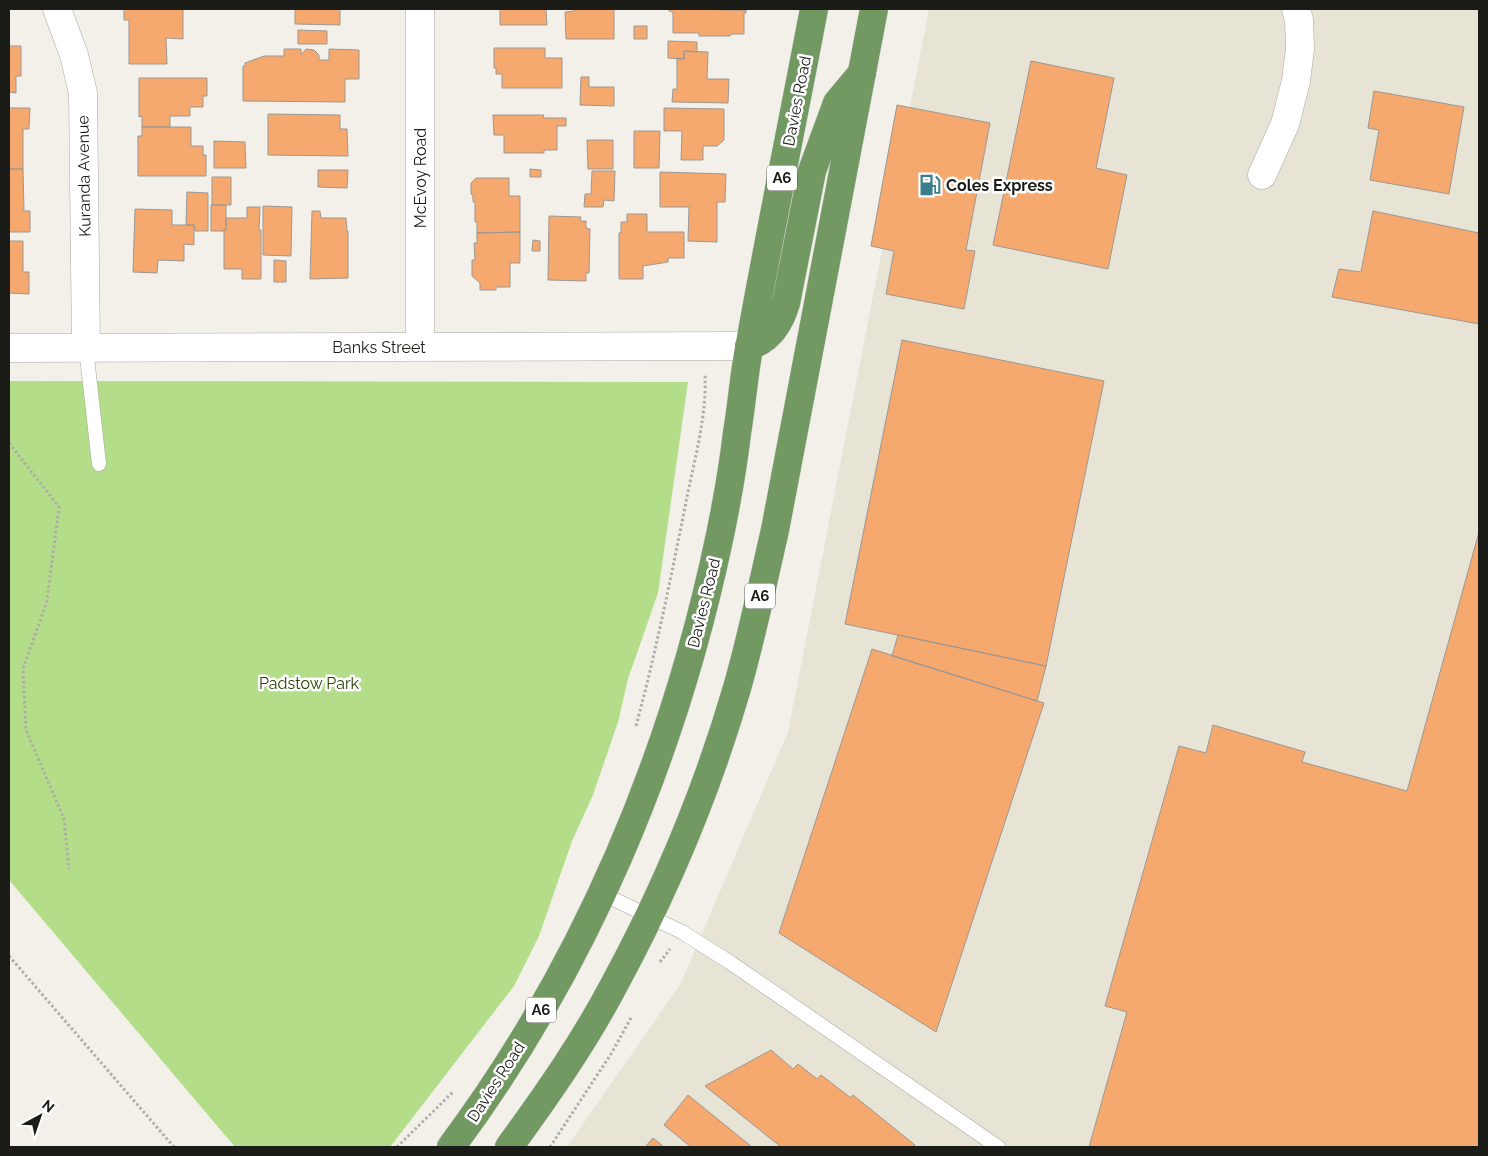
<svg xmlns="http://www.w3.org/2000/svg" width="1488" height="1156" font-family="Raleway,sans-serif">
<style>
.built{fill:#e7e3d5}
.green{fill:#b4dd89}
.building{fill:#f5a96e;stroke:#9d9793}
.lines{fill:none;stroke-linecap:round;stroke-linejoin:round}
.lane-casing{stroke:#a9a7a0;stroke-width:15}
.street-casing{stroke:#a9a7a0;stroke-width:29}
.highway-casing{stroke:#cdcdcc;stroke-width:29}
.path{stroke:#aeada7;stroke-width:3;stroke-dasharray:2.5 2.5;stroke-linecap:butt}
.lane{stroke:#fff;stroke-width:14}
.street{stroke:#fff;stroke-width:28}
.highway{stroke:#719961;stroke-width:28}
.labels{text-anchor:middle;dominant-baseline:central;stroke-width:5;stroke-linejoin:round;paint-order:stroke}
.shield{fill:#fff;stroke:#5f5f5d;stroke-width:1}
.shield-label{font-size:15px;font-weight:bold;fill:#1b1b18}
.street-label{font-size:16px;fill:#1b1b18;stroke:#fff}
.poi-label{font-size:16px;font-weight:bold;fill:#1b1b18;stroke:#fff;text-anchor:start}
.park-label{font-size:16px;fill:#2a4204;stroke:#fff}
</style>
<rect width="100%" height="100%" fill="#f2f0e9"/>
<path class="built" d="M929 9H1479V1147H567L681 983 788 732Z"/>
<path class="green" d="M9 381 688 382 658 593 628 679 618 722 593 795 572 841 539 936 514 986 390 1147H235L9 880Z"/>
<path class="building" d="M124 9H183V39L166 38 167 64H129V20H124Z
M295 9H340V25L295 24Z
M500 9H546L547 25H500Z
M574 9H614V39H566L565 12 574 11Z
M669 9H746V10Z
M669 9 746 10V13H744V34H731L730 36H699V33H673V12L669 11Z
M634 26H647V39H634Z
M298 30 327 31V44H298Z
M668 41 697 42V52L684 51V59L668 58Z
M9 46H21V76H16V93L9 92Z
M494 48H545V58H562V88H502V74H496V68H494Z
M284 49H301V55L306 49 314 50 319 55V60H329V49L359 50V79H345V102L243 101V66H245V63L264 56H284Z
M684 51 708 52 707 79H729L728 103 672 102 673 89H677V58L684 59Z
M1031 61 1114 78 1096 168 1127 175 1108 269 993 245Z
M581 77H589V87H614V106L580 105Z
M139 78H207V96H203V107H190V116H170V127H142V116L139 117Z
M1374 91 1464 107 1449 194 1370 180 1379 130 1368 128Z
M897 105 990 123 966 250 975 251 964 309 886 294 894 251 871 246Z
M9 108H30L29 129H23V169H9Z
M664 108 724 109V140L717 146H703V160H681L682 131H664Z
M268 114 340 115V129H347L348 156 268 155Z
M493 115H544L543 118H566V126H557V150H544V153H504V135H494Z
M142 127H191V146H203V155H206V176H138V136H142Z
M634 131H660L659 168H634Z
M587 140H613V169H588Z
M214 141 245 142 246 168H214Z
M9 169H23L24 211H30V232H9Z
M530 169 541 170V177H530Z
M318 170H348L347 188 318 187Z
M592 171H615L614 201 604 200 603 207H584L585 194H591Z
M660 172 726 174 725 202H717V242L688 241 689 207H660Z
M212 177H231V205H212Z
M476 178H509V196H520V232L477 233V222H475V202H473V196L471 194V183Z
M187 192 208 193V231H195L194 225H186Z
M211 205H226V230H224V231H211Z
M263 206 292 207 291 256 263 255Z
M247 207H260L259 230H261V279H242V269H224V230H226V218H247Z
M135 209 172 210V225H194V245L184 244V261L158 260 157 273 133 272Z
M312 211H320L321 218H346L347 231H348V278L310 279Z
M1373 211 1479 233V324L1332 297 1339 269 1361 272Z
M627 214H647V232H684V258H668V262L643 266V279H619V233H621V222H627Z
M549 216 581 217 580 221H586V228L590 229 589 273H586V281L548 280Z
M520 232V263H510V287H496V290H480V283L472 276V260H475L474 243H477V233Z
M533 240 540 241V251H532Z
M9 241H23V272H29V294L9 293Z
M274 260 286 261V282H274Z
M902 340 1104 381 1046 666 845 624Z
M1479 532V1147H1089L1127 1012 1105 1006 1179 746 1206 753 1213 725 1305 752 1302 762 1407 791Z
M898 635 1046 666 1037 701 892 656Z
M872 649 1044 703 936 1032 779 933Z
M771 1050 793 1069 798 1064 817 1079 821 1075 851 1098 853 1095 915 1145 914 1147H781L705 1086Z
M688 1095 752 1147H691L664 1125Z
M653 1138 664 1147H645Z"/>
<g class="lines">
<g class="lane-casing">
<path id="lane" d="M86 348 99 464
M603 894 682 932 731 963 998 1147"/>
</g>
<g class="street-casing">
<path id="street" d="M57 9 74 55 83 93 86 348
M420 9V347
M1262 175 1285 124 1296 81 1300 49 1299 20 1296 9
M9 348 749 346"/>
</g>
<g class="highway-casing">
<path id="highway" d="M749 346C770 340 780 323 786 303L812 171 837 103 862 73
M451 1147C586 966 674 755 720 535 727 501 733 467 737 433 742 403 744 373 750 343 770 231 793 120 814 9
M509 1147C547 1095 584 1042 614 985 665 891 707 791 737 688 752 636 763 582 775 530L874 9"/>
</g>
<path class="path" d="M9 443 59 507 47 601 23 669 26 730 64 819 69 869
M636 726C656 652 671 577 686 502 694 461 707 417 705 374
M9 956 174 1147
M660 962 670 949
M397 1147 454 1091
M550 1147 611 1054 632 1016"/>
<use href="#lane" class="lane"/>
<use href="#street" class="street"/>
<use href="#highway" class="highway"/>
</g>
<defs>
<g id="fuel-bare" transform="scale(1.725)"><path d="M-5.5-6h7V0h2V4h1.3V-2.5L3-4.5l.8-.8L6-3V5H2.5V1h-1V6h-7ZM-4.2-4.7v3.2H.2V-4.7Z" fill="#3a7d8d" stroke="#fff" stroke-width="2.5" paint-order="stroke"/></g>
</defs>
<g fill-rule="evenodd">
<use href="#fuel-bare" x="930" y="185"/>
</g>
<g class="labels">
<g class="shield">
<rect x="767" y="165.5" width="30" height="25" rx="4"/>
<rect x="745" y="583.5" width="30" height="25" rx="4"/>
<rect x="526" y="997.5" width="30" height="25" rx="4"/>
</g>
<g class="shield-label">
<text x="782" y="178">A6</text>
<text x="760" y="596">A6</text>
<text x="541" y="1010">A6</text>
</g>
<g class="street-label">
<text transform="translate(797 101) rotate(-79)">Davies Road</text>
<text transform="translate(84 176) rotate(-91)">Kuranda Avenue</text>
<text transform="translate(420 178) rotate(-90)">McEvoy Road</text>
<text x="379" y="347">Banks Street</text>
<text transform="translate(704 603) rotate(-76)">Davies Road</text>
<text transform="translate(496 1082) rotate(-57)">Davies Road</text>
</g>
<g class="poi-label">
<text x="946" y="185">Coles Express</text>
</g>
<g class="park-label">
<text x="309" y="683">Padstow Park</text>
</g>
</g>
<rect width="1488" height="1156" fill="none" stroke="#1b1b18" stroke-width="20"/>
<g transform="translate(40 1116) rotate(40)" stroke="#ffffff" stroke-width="4" paint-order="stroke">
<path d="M0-4L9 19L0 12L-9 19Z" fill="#1b1b18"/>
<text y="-8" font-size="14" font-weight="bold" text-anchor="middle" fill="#1b1b18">N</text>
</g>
</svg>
